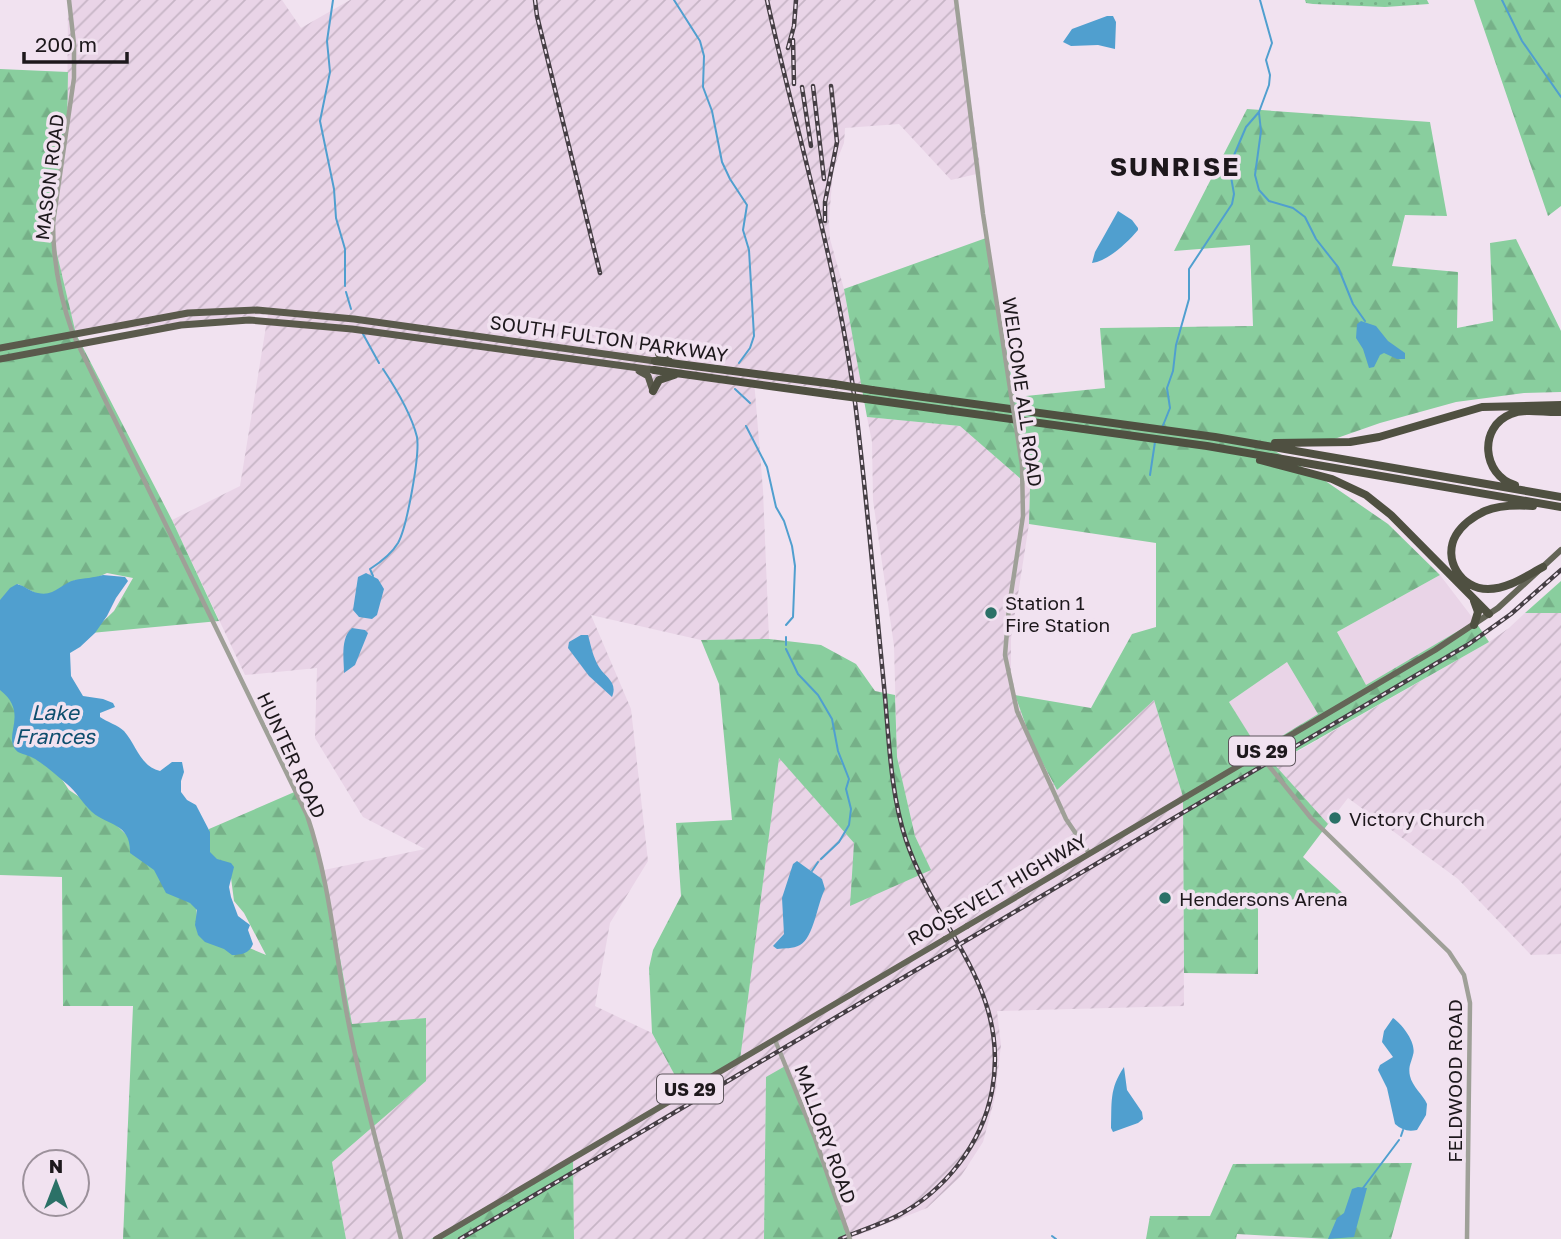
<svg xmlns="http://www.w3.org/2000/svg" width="1561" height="1239" font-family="'Golos Text',sans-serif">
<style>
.built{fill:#e9d4e7}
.industrial{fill:url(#industrial-furrows)}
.forest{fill:url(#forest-firs);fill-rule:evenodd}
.park{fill:url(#park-dots)}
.water{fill:#509fcf}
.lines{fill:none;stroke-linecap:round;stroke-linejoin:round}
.stream{stroke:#509fcf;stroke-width:2}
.tertiary{stroke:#9fa098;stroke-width:4.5}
.primary{stroke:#646557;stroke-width:6}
.trunk{stroke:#5a5a4c;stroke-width:7}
.motorway{stroke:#4f5041;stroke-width:8}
.rail-casing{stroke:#453e44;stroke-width:4.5}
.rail{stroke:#f1e2f0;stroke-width:2;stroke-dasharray:5;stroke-linecap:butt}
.tertiary-bridge{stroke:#9fa098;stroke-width:4.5}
.primary-bridge{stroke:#646557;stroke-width:6}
.motorway-bridge{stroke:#4f5041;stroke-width:8}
.poi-dot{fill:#2b7167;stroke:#f1e2f0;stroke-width:2.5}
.labels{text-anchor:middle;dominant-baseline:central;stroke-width:7;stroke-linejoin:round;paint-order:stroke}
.shield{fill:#f1e2f0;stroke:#5d555c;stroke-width:2}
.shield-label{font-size:18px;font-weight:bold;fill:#1d181c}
.street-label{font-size:19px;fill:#1d181c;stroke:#f1e2f0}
.poi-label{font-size:19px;fill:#1d181c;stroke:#f1e2f0;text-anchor:start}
.water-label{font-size:21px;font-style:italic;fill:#0e4e6e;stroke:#f1e2f0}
.district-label{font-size:26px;font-weight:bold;letter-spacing:2px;fill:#1d181c;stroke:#f1e2f0}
</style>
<defs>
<pattern id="industrial-furrows" width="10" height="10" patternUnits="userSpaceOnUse" patternTransform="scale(1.75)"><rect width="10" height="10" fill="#e9d4e7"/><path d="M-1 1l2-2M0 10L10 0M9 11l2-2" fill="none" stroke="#c7b5c6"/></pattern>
<pattern id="forest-firs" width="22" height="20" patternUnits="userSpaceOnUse" patternTransform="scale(1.75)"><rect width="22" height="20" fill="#89ce9e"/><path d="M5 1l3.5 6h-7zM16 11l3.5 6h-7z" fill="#76b088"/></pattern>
<pattern id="park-dots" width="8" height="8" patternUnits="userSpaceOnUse" patternTransform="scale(1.75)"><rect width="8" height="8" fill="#89ce9e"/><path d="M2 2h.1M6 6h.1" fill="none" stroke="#76b088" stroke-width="1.8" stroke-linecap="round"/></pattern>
</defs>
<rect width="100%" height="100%" fill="#f1e2f0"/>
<path class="built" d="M1440 575 1475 621 1366 686 1337 632Z
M1288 661 1319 714 1259 751 1229 702Z"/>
<path class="industrial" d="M68 0H282L301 28 350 0H956L981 173 951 180 899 124 845 128 844 143 833 170 829 220 830 239 844 289 863 393 754 380 763 490 769 639 701 640 591 615 631 709 648 861 610 923 595 1006 652 1033 686 1096 740 1060 779 757 854 843 930 869 915 836 897 757 894 646 873 500 872 442 867 417 960 426 1030 487 1029 524 1011 639V671L1016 698 1032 743 1057 790 1154 700 1183 797 1184 1006 997 1011 1001 1045 995 1097 983 1142 961 1176 927 1208 851 1238 766 1077 764 1239H574L573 1160 431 1239H346L332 1162 426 1081 425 1018 352 1025 324 870 425 849 363 817 315 738 317 668 245 675 172 520 240 486 268 314 76 334 53 237 67 133Z
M1525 613H1561V954L1531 955 1458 879 1348 798 1328 824 1274 765 1489 642 1509 628Z"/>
<path class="forest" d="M1474 0H1561V206L1548 216Z
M0 69 68 72 67 133 53 237 76 334 172 520 219 621 91 633 114 611 133 578 107 573 87 582 75 580 61 594H37L18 584 0 604Z
M1247 109 1430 122 1447 216 1405 215 1392 266 1458 272 1457 328 1493 321 1490 243 1516 239 1561 331V392L1524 393 1456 402 1380 423 1320 444 1270 448 1324 480 1388 524 1440 575 1337 632 1366 685 1475 621 1489 642 1274 764 1328 824 1303 857 1350 900 1258 899V974L1184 973 1183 797 1154 700 1057 790 1032 743 1015 695 1091 708 1132 634 1156 627V543L1029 524 1030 487 960 426 867 417 844 289 986 238 1015 397 1105 388 1100 328 1253 326 1250 245 1174 251ZM1287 662 1318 714 1259 750 1229 702Z
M1561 581V613H1525Z
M769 639 821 645 856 664 875 691 895 695 897 757 915 836 931 870 850 906 854 843 779 758 740 1060 686 1096 652 1033 649 968 653 950 681 896 676 823 732 820 719 684 701 640Z
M0 687 17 705 38 756 57 772 69 790 87 802 97 815 111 820 196 902 198 934 233 941 266 955 244 913 234 901 230 870 207 852 209 829 299 790 324 870 352 1024 426 1018V1081L332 1162 346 1239H123L133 1006H63L62 877 0 875Z
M787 1065 851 1238 847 1239H764L766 1077Z
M573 1159 574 1239H431Z
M1412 1163 1391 1239H1330L1237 1234 1236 1239H1146L1150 1216H1210L1233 1164Z"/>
<path class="park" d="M1305 0H1427L1429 4 1385 7 1313 4 1306 3Z"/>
<path class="water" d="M1107 16H1113L1116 22 1115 49 1098 45 1071 46 1063 42 1072 29Z
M1118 211 1132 220 1138 228V230C1127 243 1108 261 1092 263L1095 252Z
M1361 321 1376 326 1388 341 1405 353V359H1397L1384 353 1380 355 1374 367 1369 368 1363 349 1356 338 1357 324Z
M366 573 378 579 384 589 377 615 372 619 359 617 353 610 358 577Z
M103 575 125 577 128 581 116 598 107 616 95 633 80 647 70 653 71 676 83 696 103 699 113 703 115 707 100 713V717C107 722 118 725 124 731 137 746 140 766 160 771L172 762H182L184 772 181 781V792L187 800 196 805 210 832V852L217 859 231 863 234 867 229 887 231 897 238 916 250 925 248 930 253 944C250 953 241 955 232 955L224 949 205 942 198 935 195 925 197 910 190 903 166 893 154 870 130 853C131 823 108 826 92 812 83 804 76 791 67 784 57 776 48 767 38 761 32 756 24 755 18 752 0 737 31 714 0 690V600L10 588 17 584C25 586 31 592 38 593 54 597 62 583 75 580 85 578 93 578 103 575Z
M352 628 365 630 368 633 355 665 344 673C344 660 340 638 352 628Z
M581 635H588C591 646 593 657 599 667 606 678 618 682 612 697L589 676 568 648 569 642Z
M797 861 822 879 825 889C817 904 814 937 800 945 793 949 784 948 777 949L773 946 784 934 782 898 793 864Z
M1393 1018C1402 1024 1417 1043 1413 1055 1411 1063 1408 1067 1410 1076 1412 1086 1423 1095 1427 1104L1426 1115 1417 1130C1408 1132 1402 1130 1395 1124L1387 1088 1378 1070 1380 1065 1393 1057 1382 1042 1384 1031Z
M1124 1067 1127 1090 1142 1112 1143 1119 1138 1123 1113 1132 1111 1128C1112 1103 1109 1089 1124 1067Z
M1358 1187 1367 1188 1354 1237 1328 1239 1337 1218 1344 1213 1352 1189Z"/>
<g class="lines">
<path class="stream" d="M333 0 327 41 330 72 320 121 334 189 336 218 345 249V286
M674 0 700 41 704 56 703 87 712 111 722 162 730 179 747 205 743 230 749 250 754 336 750 348 739 363
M1502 0 1522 41 1561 97
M1259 113 1261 131 1255 175 1259 190 1269 201 1293 208 1305 217 1316 239 1338 267 1353 304 1365 321
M346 292 351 309
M363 334 379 363
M735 389 750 403
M746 426 767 467 776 507 784 521 792 546 795 566 793 617 786 625
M1162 428 1170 408 1167 388 1173 371 1176 345 1189 299V269L1232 204 1234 194 1230 171 1232 160 1246 127 1259 112 1269 85 1270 75 1266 60 1272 43 1260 0
M1150 475 1155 442
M373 576 370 569C381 562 392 553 398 543 407 527 420 455 417 437 411 413 397 390 383 369
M786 637V645
M786 649 798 674 818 695 832 719 838 751 849 779 846 789 851 809 849 825 839 842 821 859
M812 871 818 862
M1401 1136 1403 1130
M1363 1188 1399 1140
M1052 1236 1056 1239"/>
<path class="tertiary" d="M69 0 74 44V78L53 223C53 262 60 298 73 334L307 815C328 877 334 940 345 1004 359 1083 382 1161 401 1239
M956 0 983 214 1011 395
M1017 433 1022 465 1023 516 1009 607 1005 655 1017 711 1066 819 1089 853
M1261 753 1269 766 1311 818 1449 952 1464 975 1470 1003 1467 1239
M775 1040 815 1138 846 1228"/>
<path class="primary" d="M967 926 1435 650 1498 608 1561 550
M436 1239 945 939"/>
<path class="trunk" d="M0 348 188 313 257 310 354 319 655 361
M0 359 181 325 249 320 352 329 654 370
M639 371 648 376 653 391"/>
<path class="motorway" d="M657 341 659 354 669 361
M655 361 834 384
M654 370 835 395
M872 390 1215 437 1561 497
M653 391 659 380 674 375
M866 399 1207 446 1561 507
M1275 443 1350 442 1379 437 1482 407 1561 405
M1260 460 1332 479 1366 495 1391 515 1489 614
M1515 485C1482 475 1478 427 1511 414 1526 408 1545 413 1561 412
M1533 506C1517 505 1499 505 1485 511 1474 516 1462 525 1456 535 1442 559 1461 589 1488 589 1508 589 1526 576 1543 567
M1474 601 1478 612 1474 625"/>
<g class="rail-casing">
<path id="rail" d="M535 0 537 16 600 273
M767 0C797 136 839 271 856 410 867 502 875 594 884 686 889 737 890 792 906 840 936 930 1011 988 992 1091 982 1144 945 1191 897 1216 879 1225 859 1231 840 1239
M793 40 794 84
M788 48 794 26 796 0
M813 86 824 179
M802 87 811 146
M825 221V202L837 142 831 86
M460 1239 1469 644 1511 614 1561 570"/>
</g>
<use href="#rail" class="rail"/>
<path class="tertiary-bridge" d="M1011 395 1017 433
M846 1228 850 1239"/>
<path class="primary-bridge" d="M945 939 967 926"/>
<path class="motorway-bridge" d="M834 384 872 390
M835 395 866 399"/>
</g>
<g class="poi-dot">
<circle cx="991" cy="613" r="7"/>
<circle cx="1335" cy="818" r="7"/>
<circle cx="1165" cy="898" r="7"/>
</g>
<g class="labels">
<g class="shield">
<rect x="1229" y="736.5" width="66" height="29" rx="5"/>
<rect x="657" y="1074.5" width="66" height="29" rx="5"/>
</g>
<g class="shield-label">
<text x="1262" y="751">US 29</text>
<text x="690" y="1089">US 29</text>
</g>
<g class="street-label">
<text transform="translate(49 177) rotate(-83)">MASON ROAD</text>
<text transform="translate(609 338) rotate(8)">SOUTH FULTON PARKWAY</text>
<text transform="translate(1023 392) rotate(82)">WELCOME ALL ROAD</text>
<text transform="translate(292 755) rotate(65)">HUNTER ROAD</text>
<text transform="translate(997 889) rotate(-30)">ROOSEVELT HIGHWAY</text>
<text transform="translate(1454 1081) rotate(-90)">FELDWOOD ROAD</text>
<text transform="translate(826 1134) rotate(70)">MALLORY ROAD</text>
</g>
<g class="poi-label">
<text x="1005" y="602">Station 1<tspan x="1005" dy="22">Fire Station</tspan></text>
<text x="1349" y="818">Victory Church</text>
<text x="1179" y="898">Hendersons Arena</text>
</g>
<g class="water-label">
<text x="55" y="712">Lake<tspan x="55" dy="24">Frances</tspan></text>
</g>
<g class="district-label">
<text x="1175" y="166">SUNRISE</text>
</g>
</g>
<g transform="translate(56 1183)"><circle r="33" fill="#f1e2f0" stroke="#9c919b" stroke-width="2"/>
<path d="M0-5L12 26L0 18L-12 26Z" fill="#2b7167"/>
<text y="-10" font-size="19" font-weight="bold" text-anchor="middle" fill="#1d181c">N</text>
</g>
<path d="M24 52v10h103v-10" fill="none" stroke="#1d181c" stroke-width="3.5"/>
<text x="35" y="52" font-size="21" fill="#1d181c" stroke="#f1e2f0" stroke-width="5" paint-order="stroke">200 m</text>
</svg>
